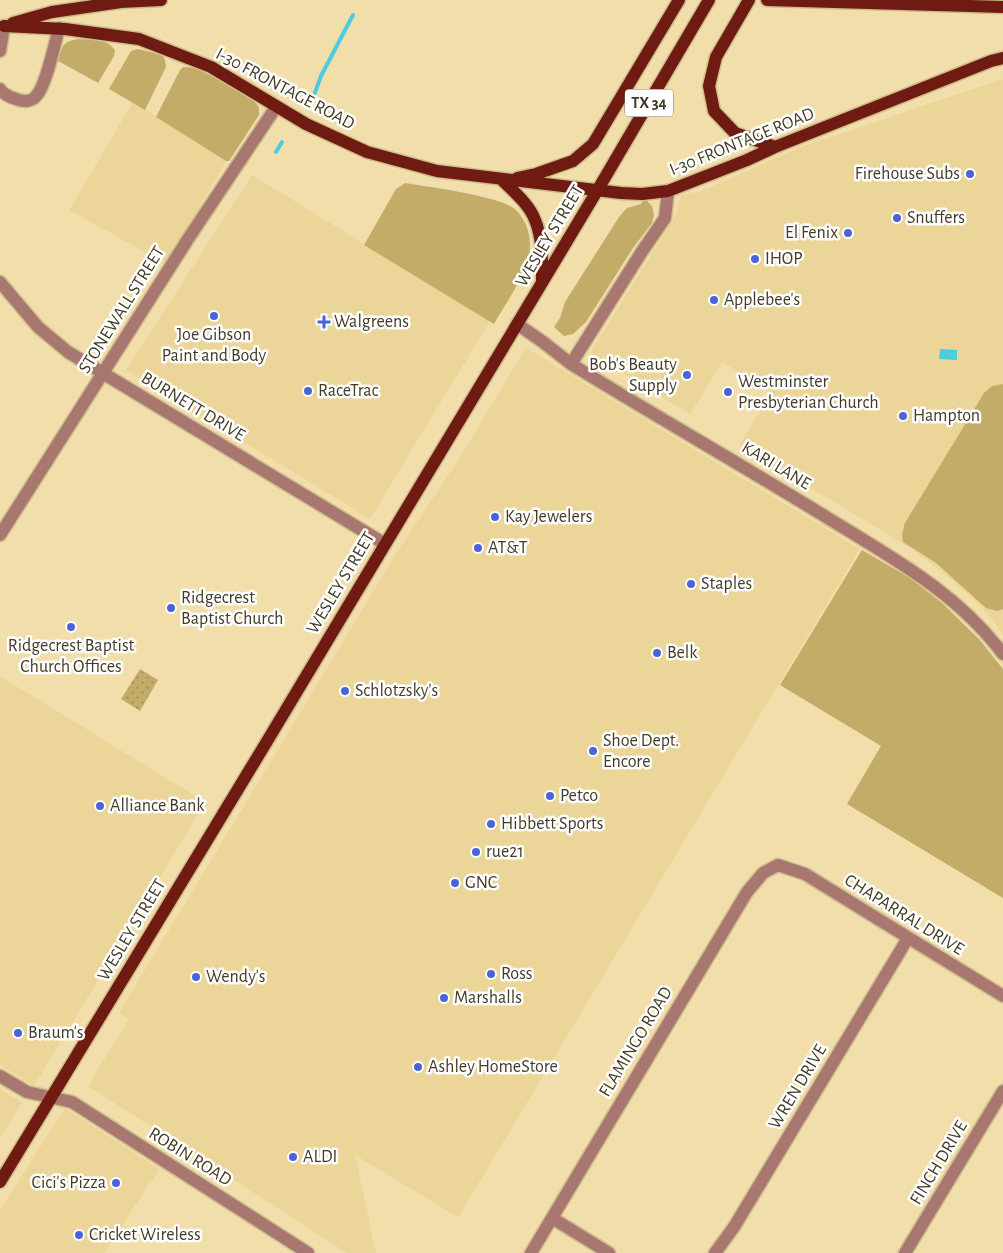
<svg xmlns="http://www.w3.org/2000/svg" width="1003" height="1253" font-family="'Alegreya Sans',sans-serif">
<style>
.built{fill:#ebd598}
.grass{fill:#c3ab68}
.park{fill:url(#park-dots)}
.water{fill:#4dcce0}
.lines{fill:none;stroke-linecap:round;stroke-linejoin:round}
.stream{stroke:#4dcce0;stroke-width:4}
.minor-casing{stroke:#cfbd90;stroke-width:15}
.major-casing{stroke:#cfbd90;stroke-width:15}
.minor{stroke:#a8776f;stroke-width:12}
.major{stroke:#6f1b12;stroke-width:12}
.poi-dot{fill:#4964d8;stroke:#fff;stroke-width:2}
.labels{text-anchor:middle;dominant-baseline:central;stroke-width:5;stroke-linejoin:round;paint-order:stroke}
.shield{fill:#fff;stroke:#7b7667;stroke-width:1}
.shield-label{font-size:16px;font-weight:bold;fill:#433b26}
.street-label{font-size:18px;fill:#433b26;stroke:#fff}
.poi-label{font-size:18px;fill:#433b26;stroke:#fff;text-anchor:start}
</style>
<defs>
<pattern id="park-dots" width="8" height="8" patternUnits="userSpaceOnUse" patternTransform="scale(1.25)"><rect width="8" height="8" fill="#c3ab68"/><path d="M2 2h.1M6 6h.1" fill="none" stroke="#a08c55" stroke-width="1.8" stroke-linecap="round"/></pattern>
</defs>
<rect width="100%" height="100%" fill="#f2deaa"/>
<path class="built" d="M1003 79V634L981 606 952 580 912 549 740 445 772 392 722 362 690 414 590 353 676 215 681 195 700 192 798 148Z
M133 102 226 161 167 264 69 210Z
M252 175 490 321 370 519 126 370Z
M526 348 860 549 458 1217 355 1155 376 1253H347L88 1086 129 1019 119 1013 397 552 461 456Z
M0 676 205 802 34 1086 0 1065Z
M0 1089 22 1103 0 1139Z
M65 1108 159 1169 104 1253H0V1210Z"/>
<path class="grass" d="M78 39C92 40 106 38 115 50L114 56 98 83 58 61C63 45 62 42 78 39Z
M138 49 162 55 165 60 166 67 145 110 109 89 131 51Z
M183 67 196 68 240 91 254 101 259 107V115L229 161H226L156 117 180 70Z
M405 183C429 187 501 196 516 210 530 224 533 245 527 263 520 284 505 304 494 324L364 245 396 189Z
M644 198 652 206 654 215 652 223 633 248 586 322 573 334 564 336 554 327 560 318 565 302 619 217 627 208 641 204Z
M1003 384V609L997 611 986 608 936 563 903 542 902 534 905 523 984 393 992 386Z
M862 550 910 578 942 603 979 639 1003 669V898L847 804 881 746 780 685Z"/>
<path class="park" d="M140 669 158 680 140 711 121 699Z"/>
<path class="water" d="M940 349 957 350V360L939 359Z"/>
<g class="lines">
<path class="stream" d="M313 98 321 76 353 15
M276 152 282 142"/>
<g class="minor-casing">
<path id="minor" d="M0 51 4 26
M0 89C3 94 10 97 16 99 23 102 32 102 37 95 46 85 55 43 59 28
M0 282 38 327 68 352 385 544
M517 324 543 342 571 364C657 417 745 467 831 520 894 559 957 593 1003 654
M571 364 641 253 665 218 668 191
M0 535 188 239 276 107
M0 1076 27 1092 72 1102 308 1253
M552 1218 609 1253
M531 1253 747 892 763 873 778 865 805 874 1003 996
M715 1253 734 1227 908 938
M905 1253 1003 1091"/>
</g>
<g class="major-casing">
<path id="major" d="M749 0 716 57 709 86 714 111 735 133 775 147
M767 0 1003 7
M13 23 52 12 121 2 161 0
M4 26 65 29 139 39 211 67 306 124 367 152 437 171 621 193 642 194 668 191 747 160 775 147 991 61 1003 58
M517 178 536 174 573 161 593 144 679 0
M502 180C514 192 529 204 535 220 543 239 542 262 542 282
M0 1182 269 738 597 191 709 0"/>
</g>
<use href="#minor" class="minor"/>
<use href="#major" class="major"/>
</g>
<g class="poi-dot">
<circle cx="970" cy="174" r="5"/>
<circle cx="897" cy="218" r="5"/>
<circle cx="848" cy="233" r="5"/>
<circle cx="755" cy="259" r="5"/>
<circle cx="714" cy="300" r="5"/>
<circle cx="214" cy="316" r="5"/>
<path d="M321.5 314.5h5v5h5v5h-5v5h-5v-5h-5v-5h5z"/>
<circle cx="687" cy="375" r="5"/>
<circle cx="308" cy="391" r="5"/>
<circle cx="728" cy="392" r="5"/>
<circle cx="903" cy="416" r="5"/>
<circle cx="495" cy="517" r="5"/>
<circle cx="478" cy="548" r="5"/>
<circle cx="691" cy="584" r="5"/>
<circle cx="171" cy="608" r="5"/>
<circle cx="71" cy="627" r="5"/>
<circle cx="657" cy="653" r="5"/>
<circle cx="345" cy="691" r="5"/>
<circle cx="593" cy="751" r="5"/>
<circle cx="550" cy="796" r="5"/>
<circle cx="100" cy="806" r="5"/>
<circle cx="491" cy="824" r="5"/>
<circle cx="476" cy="852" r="5"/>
<circle cx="455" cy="883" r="5"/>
<circle cx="491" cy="974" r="5"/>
<circle cx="196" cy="977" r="5"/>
<circle cx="444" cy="998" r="5"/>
<circle cx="18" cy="1033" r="5"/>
<circle cx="418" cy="1067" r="5"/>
<circle cx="293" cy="1157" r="5"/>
<circle cx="116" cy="1183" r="5"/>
<circle cx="79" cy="1235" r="5"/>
</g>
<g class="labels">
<rect class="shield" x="625" y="89.5" width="48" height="27" rx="4"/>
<g class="shield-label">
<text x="649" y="103">TX 34</text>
</g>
<g class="street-label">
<text transform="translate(285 89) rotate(28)">I-30 FRONTAGE ROAD</text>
<text transform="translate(742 142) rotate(-22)">I-30 FRONTAGE ROAD</text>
<text transform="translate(550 236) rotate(-59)">WESLEY STREET</text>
<text transform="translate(122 310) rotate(-58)">STONEWALL STREET</text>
<text transform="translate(193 407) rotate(31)">BURNETT DRIVE</text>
<text transform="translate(776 466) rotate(31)">KARI LANE</text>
<text transform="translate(341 583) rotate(-59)">WESLEY STREET</text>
<text transform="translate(904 915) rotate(32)">CHAPARRAL DRIVE</text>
<text transform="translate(132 930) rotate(-59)">WESLEY STREET</text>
<text transform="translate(636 1042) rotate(-59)">FLAMINGO ROAD</text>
<text transform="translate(798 1087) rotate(-59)">WREN DRIVE</text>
<text transform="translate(190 1157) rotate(32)">ROBIN ROAD</text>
<text transform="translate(939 1163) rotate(-59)">FINCH DRIVE</text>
</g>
<g class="poi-label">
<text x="960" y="174" text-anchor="end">Firehouse Subs</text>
<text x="907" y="218">Snuffers</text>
<text x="838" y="233" text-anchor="end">El Fenix</text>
<text x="765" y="259">IHOP</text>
<text x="724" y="300">Applebee's</text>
<text x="334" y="322">Walgreens</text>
<text x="214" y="335" text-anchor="middle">Joe Gibson<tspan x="214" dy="21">Paint and Body</tspan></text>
<text x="677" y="365" text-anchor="end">Bob's Beauty<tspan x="677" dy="21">Supply</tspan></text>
<text x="738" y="382">Westminster<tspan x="738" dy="21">Presbyterian Church</tspan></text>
<text x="318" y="391">RaceTrac</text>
<text x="913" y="416">Hampton</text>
<text x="505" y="517">Kay Jewelers</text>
<text x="488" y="548">AT&amp;T</text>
<text x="701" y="584">Staples</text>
<text x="181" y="598">Ridgecrest<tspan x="181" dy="21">Baptist Church</tspan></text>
<text x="71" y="646" text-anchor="middle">Ridgecrest Baptist<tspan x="71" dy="21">Church Offices</tspan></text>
<text x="667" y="653">Belk</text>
<text x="355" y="691">Schlotzsky's</text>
<text x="603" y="741">Shoe Dept.<tspan x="603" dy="21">Encore</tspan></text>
<text x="560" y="796">Petco</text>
<text x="110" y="806">Alliance Bank</text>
<text x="501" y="824">Hibbett Sports</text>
<text x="486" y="852">rue21</text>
<text x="465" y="883">GNC</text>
<text x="501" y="974">Ross</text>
<text x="206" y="977">Wendy's</text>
<text x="454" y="998">Marshalls</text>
<text x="28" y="1033">Braum's</text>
<text x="428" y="1067">Ashley HomeStore</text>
<text x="303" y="1157">ALDI</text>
<text x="106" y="1183" text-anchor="end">Cici's Pizza</text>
<text x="89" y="1235">Cricket Wireless</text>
</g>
</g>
</svg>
